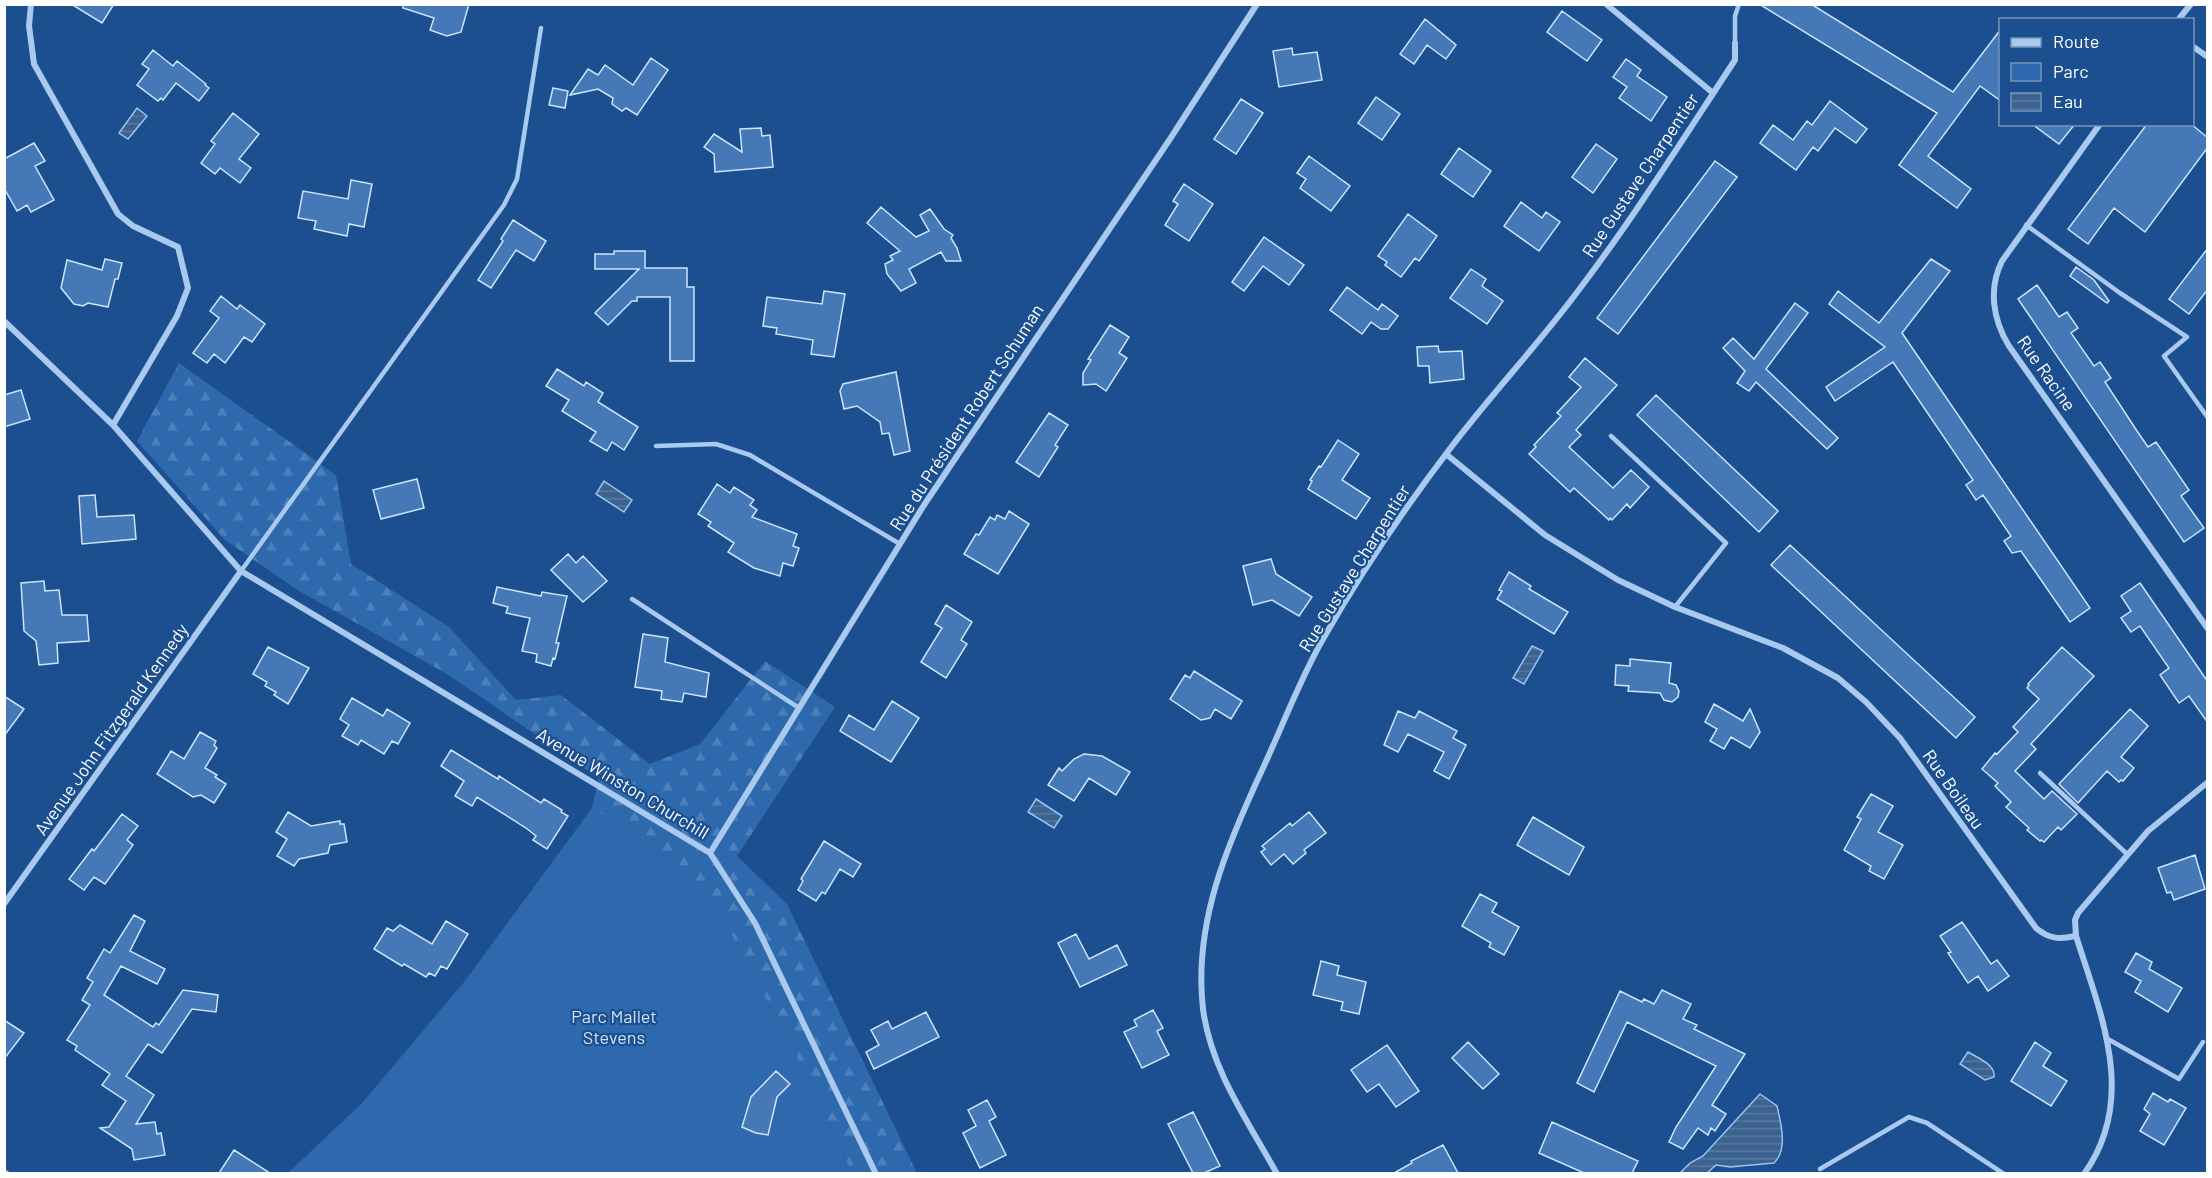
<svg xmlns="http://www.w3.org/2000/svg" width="2212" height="1178" font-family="Barlow,sans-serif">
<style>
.forest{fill:url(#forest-firs)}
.park{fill:#2e69ad}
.water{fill:url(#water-rules);stroke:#9cc4f0;stroke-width:1.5}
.building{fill:#4478b7;stroke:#cfe3fa;stroke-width:1.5}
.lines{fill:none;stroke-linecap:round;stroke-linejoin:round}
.service{stroke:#a9c9ee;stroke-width:4.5}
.minor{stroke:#a9c9ee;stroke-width:6}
.labels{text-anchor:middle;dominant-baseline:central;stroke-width:4.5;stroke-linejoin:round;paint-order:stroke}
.street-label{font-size:18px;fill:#fff;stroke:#1b4f8f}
.park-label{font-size:18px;fill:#cfe3fa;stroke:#1b4f8f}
</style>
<defs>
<pattern id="forest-firs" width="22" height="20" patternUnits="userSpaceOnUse" patternTransform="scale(1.5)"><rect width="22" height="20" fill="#2e69ad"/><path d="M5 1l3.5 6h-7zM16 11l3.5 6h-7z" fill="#4d80b9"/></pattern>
<pattern id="water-rules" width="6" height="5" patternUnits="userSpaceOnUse" patternTransform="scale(1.5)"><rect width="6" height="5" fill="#3c6290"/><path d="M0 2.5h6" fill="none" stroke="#597aa1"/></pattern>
</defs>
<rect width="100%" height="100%" fill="#1b4f8f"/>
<path class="forest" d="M179 363 336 475 351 564 449 627 516 700 561 695 650 764 700 744 765 661 835 707 737 856 787 904 917 1173H852L799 1061 683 867 592 808 599 778 447 674 299 591 225 540 137 441Z"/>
<path class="park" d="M592 808 683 867 710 894 799 1061 852 1173 287 1174 362 1103 464 982Z"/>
<path class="water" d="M137 108 147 116 128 139 119 133Z
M604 481 632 500 624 512 596 494Z
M1532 646 1543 651 1524 684 1513 678Z
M1036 799 1062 816 1054 828 1028 812Z
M1968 1052C1978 1058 1996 1065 1994 1077L1985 1080 1960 1064Z
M1760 1094 1777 1106C1781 1123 1788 1150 1774 1163L1730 1167 1716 1165 1707 1173H1680L1690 1163 1703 1156Z"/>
<path class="building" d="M71 4H114L102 23Z
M403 4H469L461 32 447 36 430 30 434 18 403 8Z
M1759 4H1811L1953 92 2001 29V101L1980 86 1928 156 1971 189 1957 208 1899 165 1937 113Z
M1562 11 1602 40 1587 61 1547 32Z
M1425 19 1456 45 1446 59 1427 45 1414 64 1400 54Z
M1292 48 1293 55 1317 52 1322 80 1279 87 1273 51Z
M153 50 173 66 177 61 206 84 205 85 209 88 199 101 176 83 163 100 161 98 158 101 137 85 149 69 142 64Z
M651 58 668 70 637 115 626 108 622 111 612 104 613 98 598 89 570 95 588 69 598 75 605 65 633 85Z
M1626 59 1641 70 1637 76 1667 97 1651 121 1619 98 1627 87 1613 77Z
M553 88 568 91 565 108 549 105Z
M1376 97 1400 114 1382 140 1358 123Z
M1241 99 1263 113 1236 154 1214 139Z
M1830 101 1867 129 1856 143 1835 128 1818 151 1813 147 1796 170 1760 143 1773 125 1793 140 1807 121 1812 125Z
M233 113 259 134 239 159 251 168 240 183 220 168 215 174 201 163 215 144 211 141Z
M2032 124H2075L2059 144Z
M2147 124H2191L2208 138V147L2145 232 2114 208 2088 244 2068 229Z
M761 128 762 136 770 135 773 167 715 172 714 154 704 147 714 134 742 152 740 129Z
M34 143 45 161 35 166 54 200 31 212 27 205 17 211 4 188V159Z
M1596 144 1617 159 1593 193 1572 177Z
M1459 148 1491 171 1473 197 1441 174Z
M1309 156 1350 186 1331 211 1300 188 1306 179 1297 173Z
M1715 161 1737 177 1618 334 1597 318Z
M351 180 372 184 364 227 349 224 347 236 314 229 316 221 298 218 303 191 348 199Z
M1184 184 1213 204 1189 241 1165 225 1178 204 1173 201Z
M1521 202 1542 218 1546 212 1560 222 1539 251 1504 226Z
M881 207 916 237 929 231 920 215 930 209 944 229 953 235 951 238 957 248 961 261H946L941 252 909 269 916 283 901 291 887 274 885 264 893 260 890 256 900 251 867 223Z
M1408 214 1437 236 1419 261 1415 258 1401 277 1385 265 1387 262 1378 256Z
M513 220 546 241 534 261 516 250 491 288 478 280 503 241 501 239Z
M1264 237 1304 265 1289 285 1263 266 1244 291 1232 282Z
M2208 248V289L2189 314 2169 299Z
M614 251H645V268H687V287H694V361H670V297H637V301H632L608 325 595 313 639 269H595V254H614Z
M105 259 122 263 118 279H115L108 307 88 303 83 306 74 304 61 288 67 260 102 270Z
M1931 259 1950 271 1902 333 2090 608 2070 622 2021 551 2012 553 2004 541 2011 536 1983 495 1976 500 1966 485 1973 480 1893 362 1835 401 1826 387 1885 347 1829 304 1838 291 1879 323Z
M2076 267 2094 280 2109 301 2107 303 2070 276Z
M1471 269 1486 279 1482 286 1503 301 1487 324 1450 298Z
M2037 285 2059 317 2067 312 2078 328 2071 333 2094 366 2100 362 2111 378 2105 382 2137 431 2148 447 2156 442 2189 490 2181 496 2204 528 2184 542 2018 299Z
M1347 287 1378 310 1382 304 1398 316 1388 329H1381L1371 322 1362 334 1330 310Z
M824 291 845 294 834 357 811 354 813 340 776 334 777 328 763 326 767 297 822 304Z
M221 296 237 309 240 305 265 324 252 342 244 337 225 363 214 354 207 363 193 353 219 318 210 311Z
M1795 303 1808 313 1766 369 1838 438 1827 449 1756 382 1749 391 1737 383 1745 371 1723 348 1733 338 1754 359Z
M1110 325 1129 337 1119 353 1127 358 1106 391 1096 384 1083 385V373L1091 360 1088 359Z
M1438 346 1439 352 1462 351 1464 379 1430 383 1429 366H1418L1417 347Z
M1585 358 1617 385 1576 430 1581 435 1569 447 1613 488 1631 470 1649 487 1630 508 1627 504 1612 520 1610 518 1609 520 1574 488 1570 492 1529 454 1536 447 1534 445 1561 416 1557 413 1581 387 1569 377Z
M557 369 584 386 586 382 603 393 598 402 638 427 624 450 612 442 607 451 590 441 596 432 562 411 569 400 546 386Z
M896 372 910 451 894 455 889 433 882 434 880 422 857 406 844 409 840 391 843 384Z
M21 390 30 419 4 427V395Z
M1656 395 1778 511 1759 532 1637 415Z
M1049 413 1068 425 1055 445 1058 447 1039 477 1016 462Z
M1338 440 1359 454 1342 480 1370 498 1356 519 1308 489 1312 481 1310 480 1319 466 1321 467Z
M417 479 424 508 381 519 373 490Z
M717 484 730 493 734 487 754 500 750 505 757 510 752 517 797 534 793 546 799 548 793 566 783 563 780 576 754 568 728 552 734 543 708 526 711 522 698 514Z
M95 495 97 517 134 515 136 539 82 544 79 496Z
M1009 511 1029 524 998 574 964 554 976 534 979 535 990 517 995 520 997 515 1005 519Z
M1790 545 1975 717 1956 738 1771 565Z
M568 554 576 563 583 556 607 581 583 602 551 570Z
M1271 559 1276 574 1312 597 1299 616 1272 600 1253 605 1243 566Z
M1509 572 1531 586 1529 589 1568 612 1554 634 1497 599 1502 591 1499 590Z
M44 581 45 591 59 590 62 615H87L89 641 57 643 58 663 39 665 36 641 24 631 21 583Z
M2140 583 2208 682V723L2189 696 2179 703 2160 675 2169 668 2140 626 2131 632 2121 618 2131 611 2121 596Z
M497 587 541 596 542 592 567 596 556 643H559L555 659 553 658 551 666 536 662 537 654 522 651 530 618 506 613 508 607 493 603Z
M946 605 972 622 961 640 967 644 946 678 921 662 942 628 935 624Z
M643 634 668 638 665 662 709 673 706 697 684 693 682 702 661 699 662 691 635 687Z
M268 647 309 668 288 704 274 695 276 692 265 686 267 682 253 674Z
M2062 647 2094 676 2031 744 2036 749 2015 771 2044 799 2052 791 2077 814 2061 830 2058 827 2044 842 2041 840 2040 841 2027 830 2029 828 2006 807 2011 802 1995 786 1998 783 1982 769 1995 753 1997 754 2018 732 2013 727 2039 699 2027 688 2029 685 2028 684Z
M1630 659 1671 663 1669 683 1676 685 1679 691 1678 697 1672 702 1664 700 1660 693 1628 691 1629 686 1615 685 1616 665 1630 666Z
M1194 671 1242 701 1231 719 1215 709 1210 718 1201 720 1170 699 1185 675 1190 678Z
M4 696 24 709 4 736Z
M352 698 383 716 387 709 410 723 398 744 392 741 384 754 361 740 358 745 342 736 349 725 340 719Z
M892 701 919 718 891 762 840 731 849 715 874 730Z
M1714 704 1743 721 1750 709 1760 732 1750 748 1731 737 1724 749 1710 741 1717 729 1705 722Z
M2130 709 2148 726 2121 757 2134 768 2123 781 2121 780 2119 782 2107 771 2078 803 2059 784Z
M1398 711 1415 718 1419 711 1457 731 1453 738 1466 745 1449 779 1434 771 1444 752 1408 734 1398 752 1384 745Z
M200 732 216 741 214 745 217 748 205 768 217 775 215 777 226 784 214 803 201 795 193 797 157 774 171 751 184 759Z
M451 750 498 779 499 776 541 803 544 799 562 810 561 812 568 816 547 849 533 840 536 836 526 828 477 797 472 806 455 796 464 781 441 766Z
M1084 754 1102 756 1130 772 1116 795 1089 778 1074 801 1048 785 1059 768 1062 771 1074 759Z
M1871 794 1893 806 1878 832 1903 845 1884 879 1869 871 1871 866 1844 850 1861 819 1857 817Z
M288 812 311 826 340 821V824H344L347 842 330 845 328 853 299 859 294 866 277 856 287 839 276 832Z
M1309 812 1326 833 1304 850 1306 853 1293 864 1284 854 1271 865 1261 852 1265 849 1262 846 1290 823 1292 826Z
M122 814 138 826 127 840 133 845 105 884 94 877 84 890 69 879 92 849 94 851Z
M1533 817 1584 847 1569 875 1517 845Z
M824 841 861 864 853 877 840 869 825 894 822 892 816 901 798 890 803 881 801 879Z
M2195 855 2205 889 2174 900 2171 892 2167 893 2158 868Z
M1480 894 1497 903 1492 912 1519 927 1504 955 1489 947 1491 943 1462 926Z
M134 915 145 921 130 951 165 969 157 984 121 966 104 995 153 1027 156 1023 159 1025 183 990 218 995 216 1012 192 1009 162 1053 148 1044 126 1076 154 1095 136 1124 155 1122 157 1134 161 1133 165 1155 134 1160 132 1149 100 1128 109 1127 126 1101 102 1085 110 1074 75 1050 77 1046 67 1040 90 1005 82 1000 93 982 87 978 104 949 110 953Z
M446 921 468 934 447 969 441 966 435 976 429 973 426 977 404 964 402 966 374 949 387 928 393 931 400 925 432 944Z
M1962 922 1991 964 1997 960 2009 976 1988 991 1978 976 1968 983 1948 953 1951 952 1940 936Z
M1076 934 1089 959 1117 945 1127 965 1080 987 1058 943Z
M2136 953 2152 962 2149 969 2182 988 2168 1012 2135 992 2141 981 2125 972Z
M1321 961 1339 966 1337 975 1366 982 1359 1014 1341 1010 1343 1002 1313 995Z
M1662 990 1691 1004 1683 1019 1697 1025 1694 1029 1745 1054 1712 1105 1726 1114 1715 1131 1711 1128 1708 1135 1698 1128 1683 1149 1669 1142 1676 1127 1716 1066 1627 1022 1594 1092 1577 1083 1620 991 1642 1002 1644 999 1654 1004Z
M1153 1010 1163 1028 1157 1031 1169 1055 1142 1068 1124 1032 1137 1026 1134 1020Z
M926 1012 939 1037 874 1069 866 1052 879 1045 871 1030 888 1021 892 1029Z
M4 1020 24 1033 4 1059Z
M1468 1042 1499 1074 1483 1089 1452 1058Z
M2035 1042 2051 1053 2043 1066 2067 1081 2051 1106 2011 1081Z
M1387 1045 1419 1091 1396 1107 1379 1084 1367 1092 1351 1070Z
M776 1071 790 1084 777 1097 768 1135 756 1133 742 1127 751 1097Z
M2153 1093 2168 1102 2170 1099 2186 1108 2164 1145 2140 1131 2150 1114 2144 1109Z
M987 1100 996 1117 989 1121 1006 1155 980 1168 963 1133 976 1126 968 1110Z
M1193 1112 1220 1166 1204 1173H1193L1168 1124Z
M1552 1122 1638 1161 1632 1173H1584L1539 1153Z
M1443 1145 1458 1173H1394L1412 1163 1411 1161Z
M234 1150 270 1173H219Z"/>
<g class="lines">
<path class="service" d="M1735 43V16L1739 4
M2026 225 2120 293 2187 337 2164 356 2208 418
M1611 436 1726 543 1675 607
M656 446 716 444 750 455 900 544
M241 571 504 205 517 179 541 28
M632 599 799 708
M2040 773 2127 854
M2106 1038 2179 1079 2203 1042
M1820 1169 1909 1117 1927 1123 2004 1174"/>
<path class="minor" d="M31 4 29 26 34 64 118 214 133 226 178 247 188 288 177 316 113 425
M1606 4 1713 93
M2178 20 2191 4
M2192 46 2208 57
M2100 124 2002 261C1988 289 1993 320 2009 346L2208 629
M4 321 113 425 241 571 710 853 755 923 876 1174
M1446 454 1545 535 1618 580 1675 607 1783 648 1838 678 1866 702 1900 738 2036 928C2050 940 2060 939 2076 936
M710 853 924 505 1170 139 1257 4
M4 904 241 571
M4 1172 7 1174
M1277 1174C1248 1121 1211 1070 1203 1009 1193 923 1228 843 1263 768 1283 725 1300 679 1323 639 1360 574 1404 509 1449 450 1489 397 1535 348 1575 295 1633 219 1683 139 1735 60V43
M2084 1174C2138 1099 2101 1015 2076 936L2075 920 2078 913 2148 831 2208 782"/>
</g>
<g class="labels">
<g class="street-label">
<text transform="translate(1640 175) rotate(-56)">Rue Gustave Charpentier</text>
<text transform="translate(2047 373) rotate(55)">Rue Racine</text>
<text transform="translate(966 417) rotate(-57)">Rue du Président Robert Schuman</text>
<text transform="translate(1354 568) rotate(-58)">Rue Gustave Charpentier</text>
<text transform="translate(111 729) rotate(-55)">Avenue John Fitzgerald Kennedy</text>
<text transform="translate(623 783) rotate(31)">Avenue Winston Churchill</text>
<text transform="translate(1954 789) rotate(55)">Rue Boileau</text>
</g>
<g class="park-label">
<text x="614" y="1016">Parc Mallet<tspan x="614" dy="21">Stevens</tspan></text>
</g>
</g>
<rect width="2212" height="1178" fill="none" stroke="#ffffff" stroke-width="12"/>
<rect x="1999" y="18" width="195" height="108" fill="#1b4f8f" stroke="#7695bc" stroke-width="1.5"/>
<rect x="2011" y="38" width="30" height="9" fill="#a9c9ee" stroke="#7695bc" stroke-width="1.5"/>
<text x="2053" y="48" font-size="18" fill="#ffffff">Route</text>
<rect x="2011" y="63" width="30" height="18" fill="#2e69ad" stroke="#7695bc" stroke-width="1.5"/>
<text x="2053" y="78" font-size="18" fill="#ffffff">Parc</text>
<rect x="2011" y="93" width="30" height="18" fill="url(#water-rules)" stroke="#7695bc" stroke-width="1.5"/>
<text x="2053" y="108" font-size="18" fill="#ffffff">Eau</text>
</svg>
